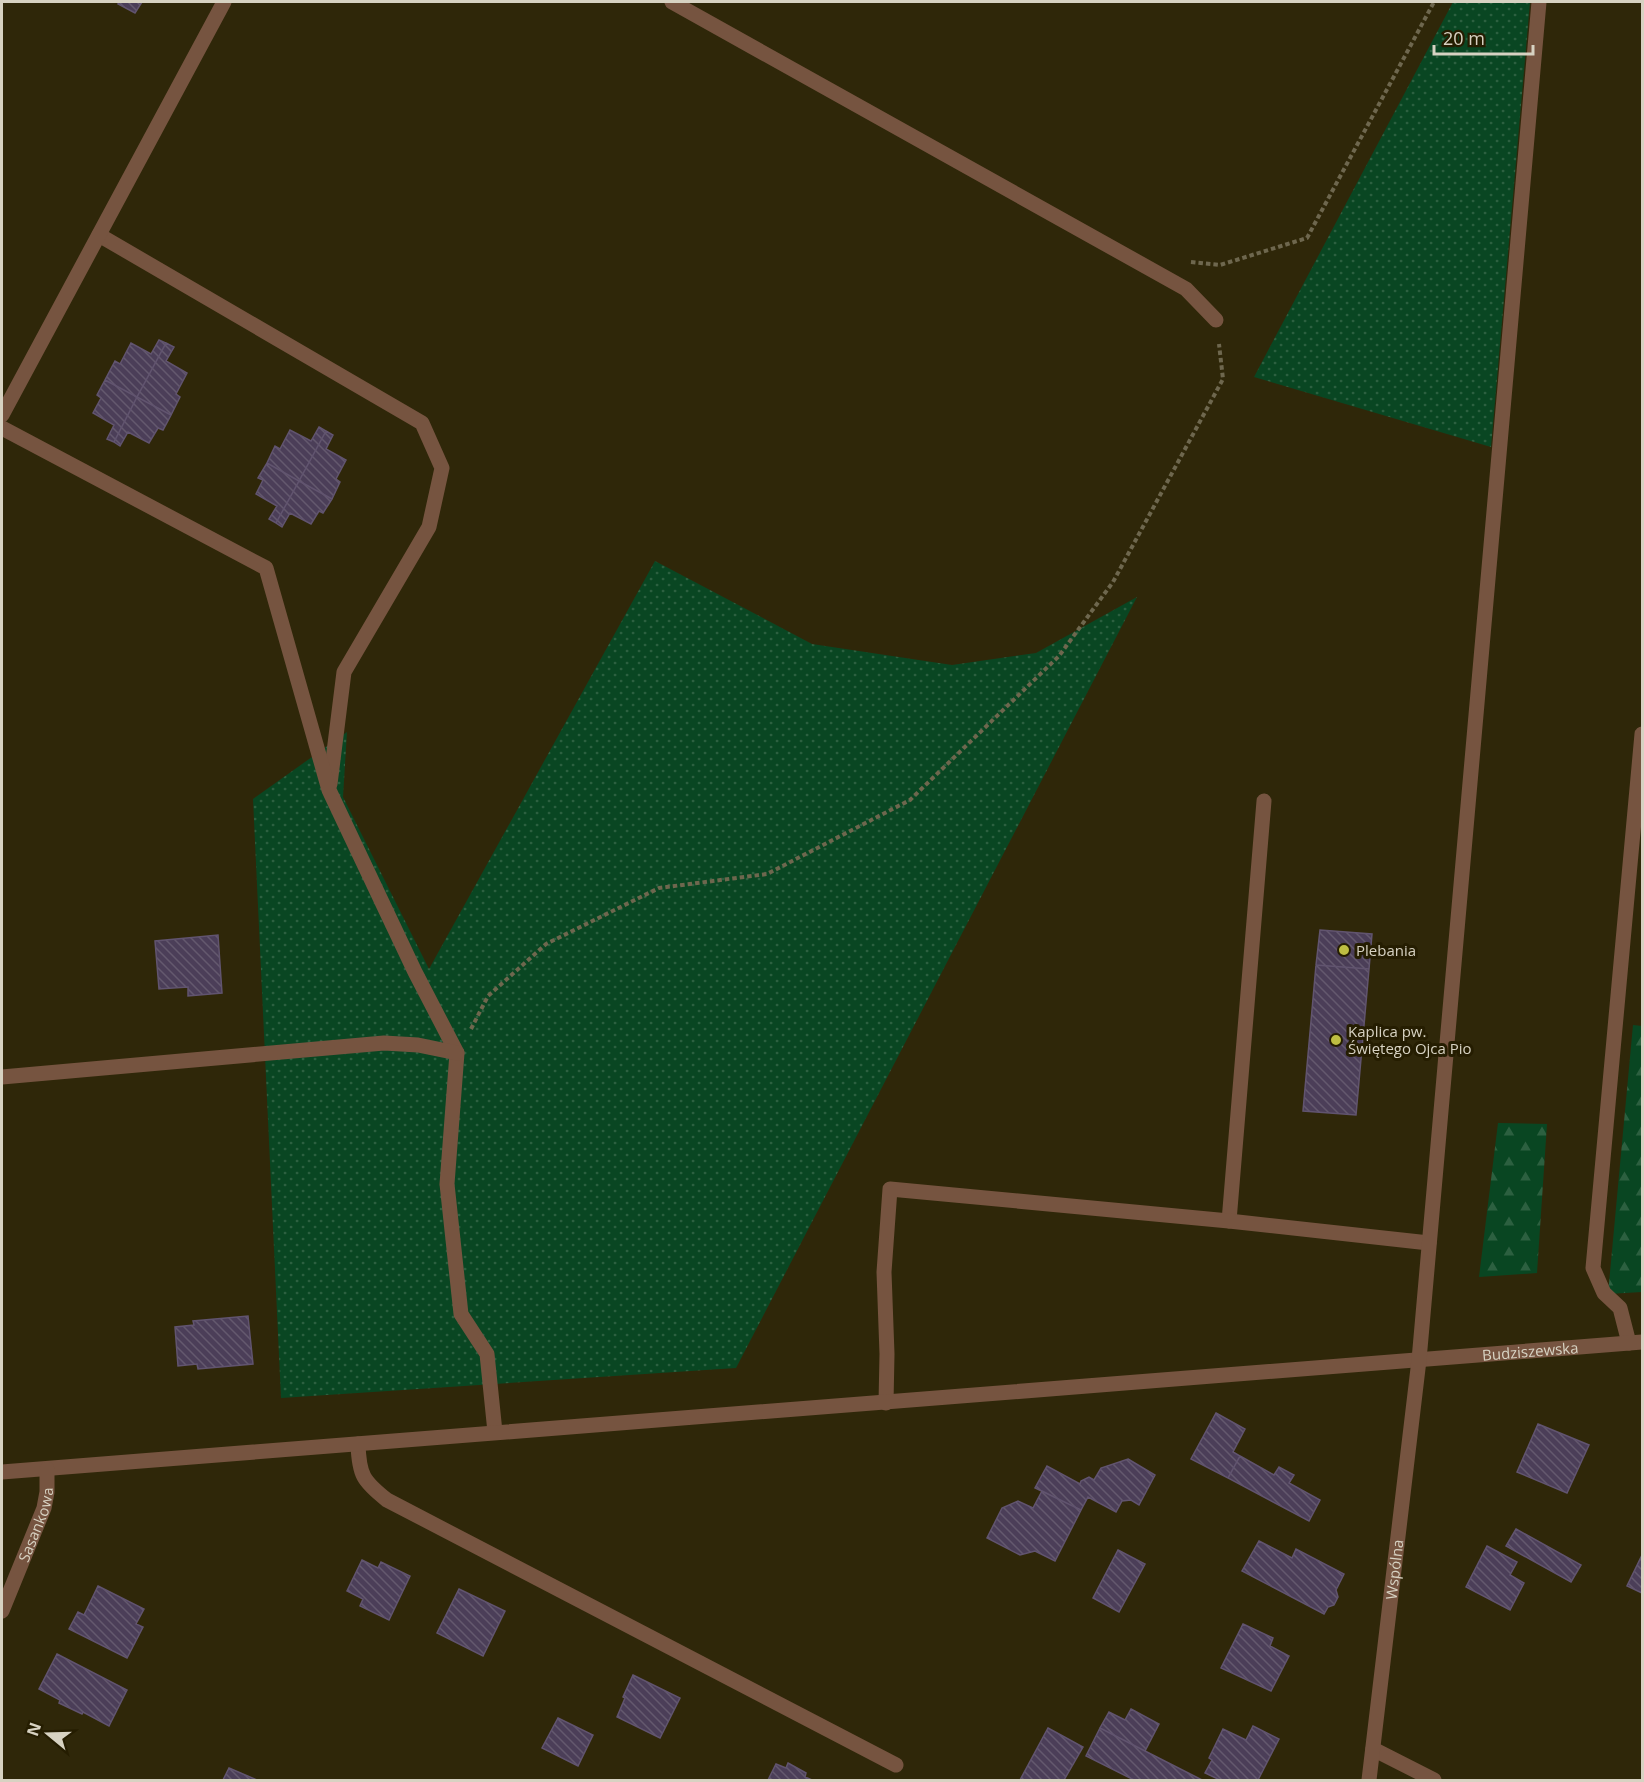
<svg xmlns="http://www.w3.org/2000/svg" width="1644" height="1782" font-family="'Open Sans',sans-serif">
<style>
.grass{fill:url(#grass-dots)}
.forest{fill:url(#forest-firs)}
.building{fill:url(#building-back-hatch);stroke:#61546f;stroke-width:1.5}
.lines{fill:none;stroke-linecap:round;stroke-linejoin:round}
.path{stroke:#6e674e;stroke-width:4;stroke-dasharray:4.5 3;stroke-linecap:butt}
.minor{stroke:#765440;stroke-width:15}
.poi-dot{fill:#bebe42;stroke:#251d01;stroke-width:2}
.labels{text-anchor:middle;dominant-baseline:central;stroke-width:6;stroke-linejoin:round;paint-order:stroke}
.poi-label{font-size:15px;fill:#d7d2c2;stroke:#251d01;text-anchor:start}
.street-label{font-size:15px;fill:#d7d2c2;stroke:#251d01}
</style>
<defs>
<pattern id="grass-dots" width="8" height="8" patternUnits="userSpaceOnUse" patternTransform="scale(1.5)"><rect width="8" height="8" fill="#094622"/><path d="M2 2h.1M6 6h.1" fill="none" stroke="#2c6040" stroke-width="1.8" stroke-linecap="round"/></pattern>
<pattern id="forest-firs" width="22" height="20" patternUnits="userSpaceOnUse" patternTransform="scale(1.5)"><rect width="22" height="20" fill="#094622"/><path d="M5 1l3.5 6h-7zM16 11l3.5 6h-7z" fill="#2c6040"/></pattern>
<pattern id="building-back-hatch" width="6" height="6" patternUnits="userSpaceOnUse" patternTransform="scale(1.5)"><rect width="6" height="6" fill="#4b3e58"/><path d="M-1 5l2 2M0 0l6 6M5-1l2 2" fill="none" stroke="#64596e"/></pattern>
</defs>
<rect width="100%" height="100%" fill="#2f2709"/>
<path class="grass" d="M1453 2H1530L1491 447 1254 377Z
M655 561 812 644 952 665 1036 653 1137 597 736 1368 281 1398 253 799 347 732 343 797 429 969Z"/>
<path class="forest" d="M1633 1025 1642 1026V1292L1608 1294Z
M1498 1123 1547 1124 1537 1273 1479 1277Z"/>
<path class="building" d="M119 2H142L135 13 118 4Z
M159 340 166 343 137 397 105 380 115 361 120 364 131 343 151 354Z
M166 343 174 347 166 361 187 373 176 394 180 397 171 415 137 397Z
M105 380 137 397 114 442 107 439 114 425 93 413 101 398 97 395Z
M137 397 171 415 163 430 158 428 149 443 128 432 120 446 114 442Z
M319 427 326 431 299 481 267 463 275 446 280 449 290 430 311 441Z
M326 431 333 435 326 449 346 460 336 479 340 482 332 499 299 481Z
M267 463 299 481 276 523 269 519 277 506 256 494 263 480 258 478Z
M299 481 332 499 323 513 319 511 311 524 290 513 282 527 276 523Z
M1320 930 1372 934 1369 969 1316 965Z
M218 935 222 993 188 996V987L159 989 155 941Z
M1316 965 1369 969 1356 1115 1303 1111Z
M248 1316 253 1364 198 1369 197 1364 178 1366 175 1327 194 1325 193 1321Z
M1216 1413 1245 1429 1233 1452 1240 1456 1228 1478 1191 1459Z
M1538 1424 1589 1445 1567 1493 1517 1472Z
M1240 1456 1274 1475 1279 1467 1294 1475 1289 1483 1320 1500 1309 1521 1228 1478Z
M1128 1459 1155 1475 1139 1505 1131 1500 1122 1501 1116 1512 1088 1497 1081 1510 1035 1488 1047 1466 1080 1484 1081 1481 1089 1477 1094 1480 1101 1468Z
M1042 1491 1081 1510 1055 1561 1035 1551 1020 1555 987 1538 1002 1508 1018 1501 1033 1508Z
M1516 1529 1581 1565 1571 1582 1506 1546Z
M1259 1541 1292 1558 1296 1549 1344 1574 1336 1590 1338 1597 1334 1605 1328 1607 1324 1614 1242 1571Z
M1487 1546 1517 1562 1510 1575 1524 1583 1510 1610 1466 1587Z
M1118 1550 1145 1564 1119 1612 1093 1598Z
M1642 1555V1593L1627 1586Z
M362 1560 378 1568 381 1562 410 1576 389 1620 360 1606 363 1599 347 1591Z
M98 1586 144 1609 136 1624 143 1627 127 1658 69 1629 78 1612 84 1615Z
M459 1589 505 1611 483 1656 437 1633Z
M1243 1624 1273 1638 1270 1646 1289 1656 1271 1691 1221 1668Z
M57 1654 127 1690 109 1726 83 1712 82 1714 59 1703 60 1700 39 1689Z
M633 1675 680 1698 660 1738 617 1717 625 1698 623 1697Z
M1131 1709 1159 1724 1145 1751 1100 1728 1109 1712 1125 1720Z
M558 1718 593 1735 578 1766 542 1748Z
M1253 1726 1279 1739 1258 1780H1220L1205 1773 1212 1760 1209 1758 1223 1729 1246 1740Z
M1048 1728 1083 1747 1064 1780H1020Z
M1100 1728 1145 1751 1202 1780H1134L1086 1756Z
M788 1763 806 1773 805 1777 812 1780H768L776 1764 786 1768Z
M229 1768 257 1780H223Z"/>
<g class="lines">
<path class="path" d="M1191 262 1220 265 1307 238 1434 2
M471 1029 488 996 546 944 659 888 767 874 910 800 1059 656 1113 582 1223 379 1219 344"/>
<g class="minor">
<path d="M672 2 1186 289 1216 320"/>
<path d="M99 235 422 423 442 468 429 527 344 672 330 784"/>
<path d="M2 415 224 2"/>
<path d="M2 428 266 568 329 790 415 972 457 1053 447 1184 461 1314 487 1354 495 1432"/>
<path d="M2 1077 384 1043 418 1045 457 1053"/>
<path d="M1229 1221 1264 801"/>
<path d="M1629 1343 1620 1308 1604 1293 1593 1268 1642 734"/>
<path d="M886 1403 887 1354 884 1272 890 1189 1229 1221 1429 1243"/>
<path d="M358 1444C359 1475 363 1481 387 1500L896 1765"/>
<path id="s1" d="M2 1472 1642 1342"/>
<path id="s2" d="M2 1611 44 1508 47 1492V1469"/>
<path d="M1373 1749 1434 1780"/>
<path id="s3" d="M1369 1780 1419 1360 1539 2"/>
</g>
</g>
<g class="poi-dot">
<circle cx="1344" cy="950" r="6"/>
<circle cx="1336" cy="1040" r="6"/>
</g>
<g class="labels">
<g class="poi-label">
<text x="1356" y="950">Plebania</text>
<text x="1348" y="1031">Kaplica pw.<tspan x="1348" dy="17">Świętego Ojca Pio</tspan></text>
</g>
<g class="street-label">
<text stroke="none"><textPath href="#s1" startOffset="1533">Budziszewska</textPath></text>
<text stroke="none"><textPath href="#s2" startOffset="93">Sasankowa</textPath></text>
<text stroke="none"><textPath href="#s3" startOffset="212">Wspólna</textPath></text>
</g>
</g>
<rect width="1644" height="1782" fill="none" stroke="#d7d2c2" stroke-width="6"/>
<g transform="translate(48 1734) rotate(289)" stroke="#251d01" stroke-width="4.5" paint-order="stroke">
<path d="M0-4.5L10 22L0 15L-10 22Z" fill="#d7d2c2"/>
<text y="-9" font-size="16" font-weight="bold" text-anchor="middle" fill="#d7d2c2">N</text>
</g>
<path d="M1434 45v9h99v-9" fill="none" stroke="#d7d2c2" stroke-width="3"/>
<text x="1443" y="45" font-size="18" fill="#d7d2c2" stroke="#251d01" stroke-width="4.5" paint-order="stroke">20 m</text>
</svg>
